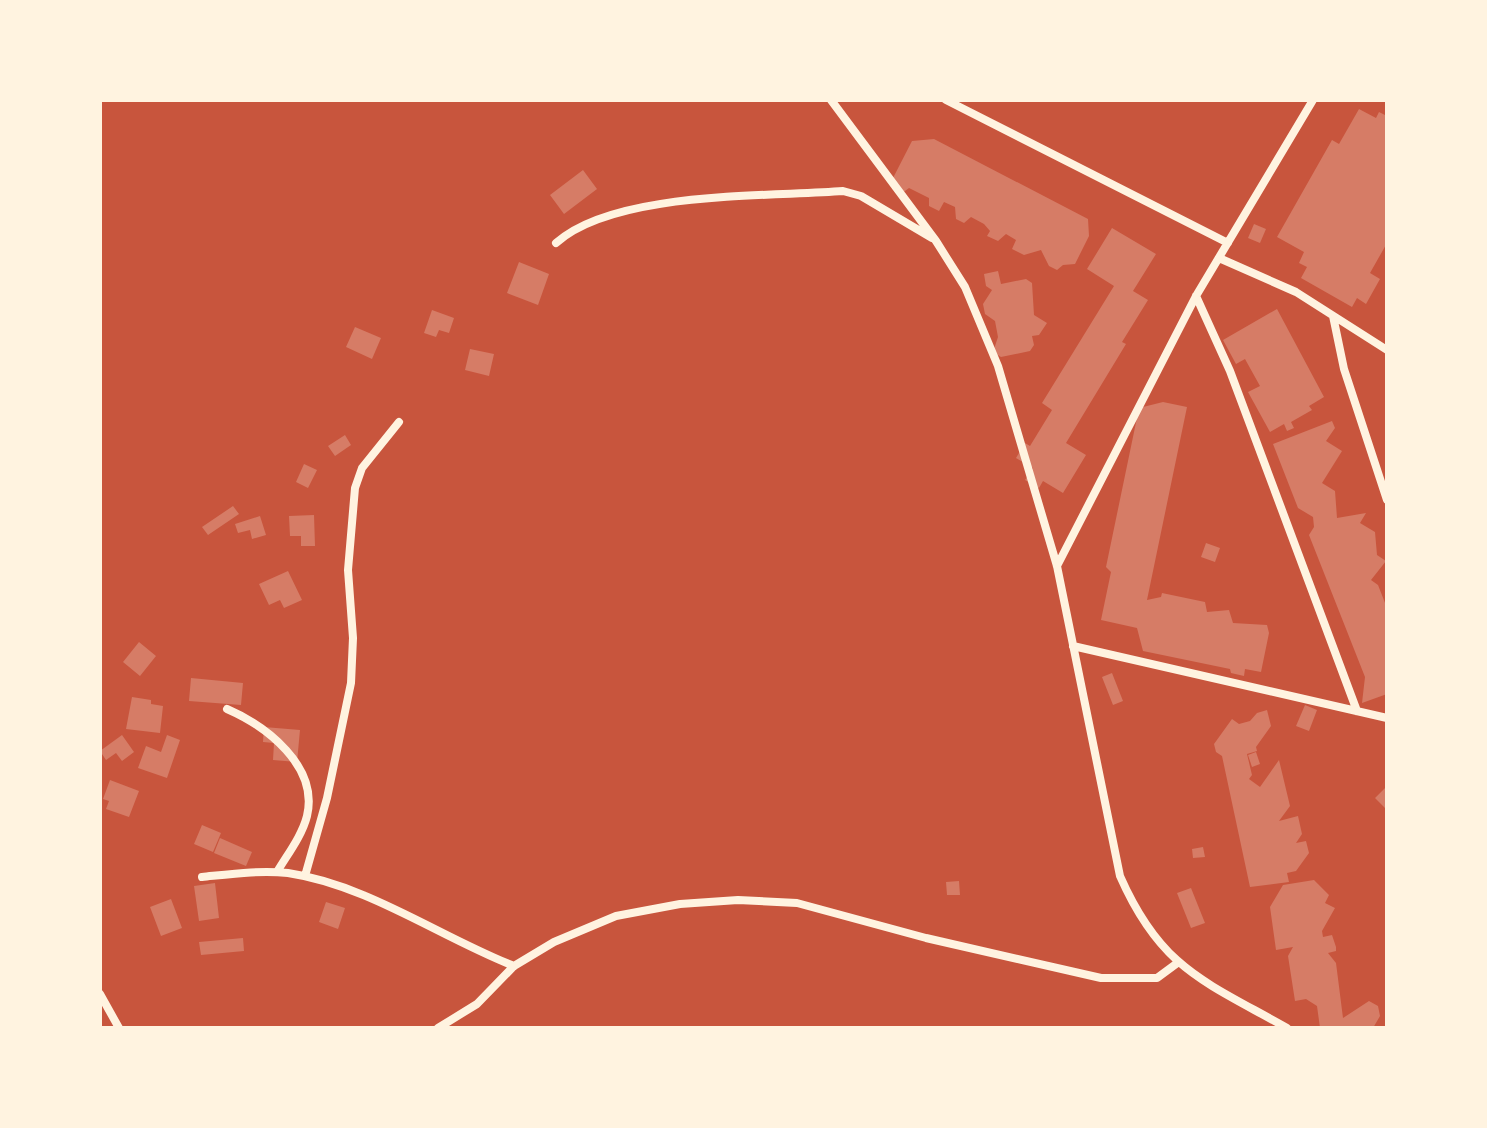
<svg xmlns="http://www.w3.org/2000/svg" width="1487" height="1128" font-family="'Titillium Web',sans-serif">
<style>
.building{fill:#d67c66}
.lines{fill:none;stroke-linecap:round;stroke-linejoin:round}
.minor{stroke:#fff3e0;stroke-width:8}
</style>
<rect width="100%" height="100%" fill="#c8553d"/>
<path class="building" d="M1359 109 1376 118 1379 112 1387 116V243L1370 273 1380 279 1366 304 1357 298 1352 307 1301 278 1307 267 1299 263 1304 252 1277 237 1332 140 1339 144Z
M934 139 1088 219 1089 236 1075 264 1063 265 1057 270 1049 266 1041 250 1024 255 1012 249 1016 240 1006 234 998 241 987 236 990 231 984 224 971 217 964 223 956 219 955 207 944 202 939 211 929 206V198L909 188 901 194 892 189 896 182 893 178 912 141Z
M583 170 597 189 564 214 550 195Z
M1254 224 1266 229 1260 243 1248 238Z
M1112 228 1156 254 1133 291 1148 300 1122 342 1126 344 1066 443 1086 455 1063 493 1043 481 1039 488 1025 480 1033 468 1016 458 1025 443 1030 446 1052 410 1042 403 1114 286 1087 269Z
M519 262 549 274 538 305 507 293Z
M998 271 1001 284 1026 279 1032 283 1034 315 1047 323 1039 335 1032 336 1034 345 1030 351 1001 357 993 352 998 337 995 321 985 314 983 304 992 290 986 286 984 274Z
M1277 309 1324 397 1309 406 1312 410 1291 422 1294 428 1287 431 1284 424 1270 432 1248 392 1260 386 1245 359 1236 364 1223 340Z
M432 310 454 318 449 333 439 330 436 337 424 333Z
M355 327 381 338 372 359 346 347Z
M470 349 494 354 489 376 465 370Z
M1163 402 1187 407 1147 600 1161 597 1162 593 1205 602 1207 612 1229 610 1233 623 1267 625 1269 633 1261 672 1245 669 1244 676 1231 673 1230 669 1143 651 1137 628 1101 620 1111 572 1106 567 1139 408Z
M1332 421 1335 428 1326 441 1342 451 1322 483 1335 491 1337 518 1366 513 1360 523 1375 532 1377 555 1386 561 1371 580 1378 585 1387 608V694L1362 703 1365 677 1309 535 1314 527 1313 517 1298 508 1273 444Z
M345 435 351 445 335 456 328 446Z
M304 464 317 470 308 488 296 482Z
M233 506 239 514 208 535 202 527Z
M314 515 315 546H301V536H290L289 516Z
M260 516 266 535 252 539 250 530 238 533 235 524Z
M1206 543 1220 548 1215 562 1201 557Z
M288 571 302 600 284 608 280 600 269 605 259 584Z
M139 642 156 656 140 676 123 662Z
M1112 673 1123 701 1113 705 1102 677Z
M191 678 243 683 241 705 189 701Z
M132 697 151 700V704L163 706 160 733 126 729Z
M1305 705 1317 710 1309 731 1296 726Z
M1267 710 1271 726 1256 747 1257 751 1247 754 1252 775 1249 779 1260 787 1279 760 1290 806 1279 821 1298 816 1302 834 1296 843 1306 841 1309 853 1296 871 1287 873 1289 882 1250 887 1222 756 1216 752 1214 744 1232 719 1239 724 1250 721 1257 713Z
M264 727 300 730 297 762 273 760 274 743 263 742Z
M122 735 134 752 122 761 116 753 106 760 100 751Z
M167 735 180 740 167 778 138 768 146 746 161 752Z
M1256 752 1260 764 1252 767 1248 755Z
M110 780 139 791 129 817 106 809 109 801 103 799Z
M1387 786V810L1375 798Z
M202 825 221 833 213 852 194 844Z
M220 838 252 852 246 866 214 853Z
M1203 847 1205 857 1193 858 1192 849Z
M1314 880 1329 895 1325 903 1335 908 1322 931 1323 937 1332 935 1336 947V951L1328 953 1336 963 1343 1018 1369 1001 1378 1006 1380 1016 1373 1028H1320L1317 1006 1306 999 1295 1001 1288 956 1293 947 1276 950 1270 907 1283 885Z
M959 881 960 895H947L946 882Z
M215 883 219 918 199 921 194 886Z
M1191 888 1205 923 1191 928 1177 893Z
M171 899 182 928 161 936 150 907Z
M326 902 345 908 338 929 319 922Z
M243 938 244 951 201 955 199 942Z"/>
<g class="lines">
<path class="minor" d="M831 100 936 241 965 287 998 366 1057 566 1120 876C1161 969 1204 981 1287 1028
M946 100 1228 243
M556 243C614 191 766 197 843 191L861 196 932 238
M1219 258 1296 292 1387 350
M1196 296 1230 371 1357 711
M1333 316 1344 369 1387 500
M1057 566 1196 296 1313 100
M1073 646 1387 718
M227 709C266 726 319 766 307 816 302 836 287 855 277 872
M305 876 327 798 351 683 353 638 348 570 355 488 362 468 399 422
M202 877C231 874 260 870 288 873 368 885 440 937 514 966
M100 994 119 1028
M438 1028 477 1004 514 966 554 942 616 916 680 904 738 900 797 903 926 938 1101 978H1157L1176 964"/>
</g>
<rect width="1487" height="1128" fill="none" stroke="#fff3e0" stroke-width="204"/>
</svg>
